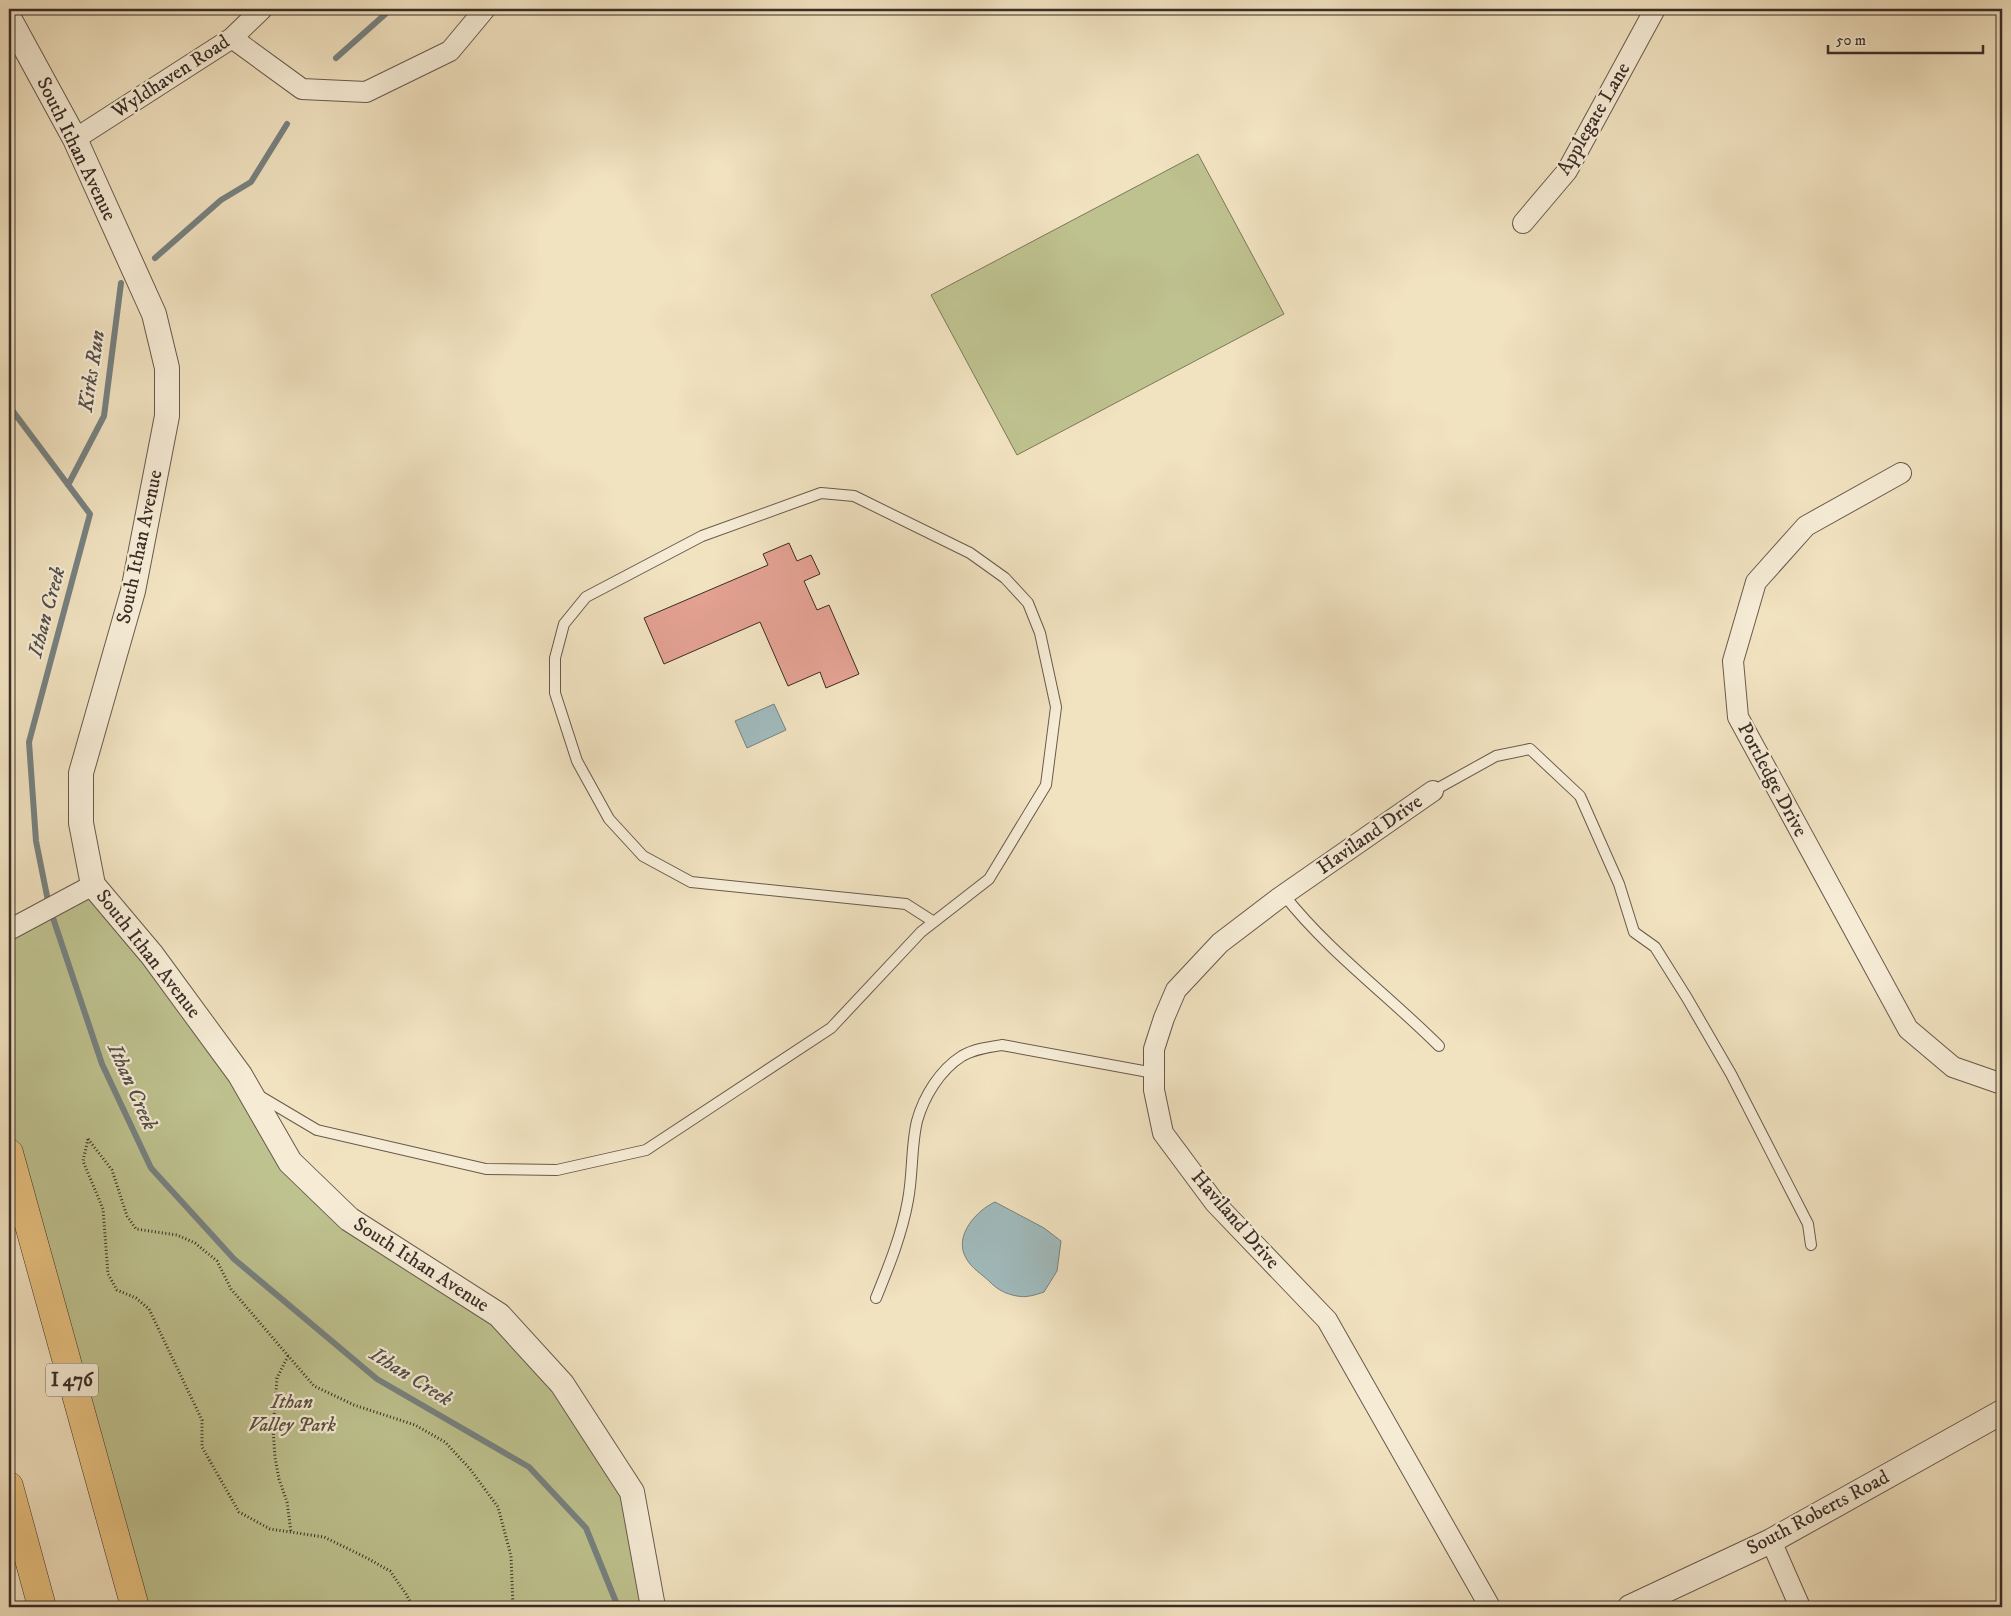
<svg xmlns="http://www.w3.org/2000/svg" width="2011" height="1616" font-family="'IM FELL DW Pica',serif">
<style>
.green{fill:#bec28f;stroke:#7c785b}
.water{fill:#a0bbbd;stroke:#778281}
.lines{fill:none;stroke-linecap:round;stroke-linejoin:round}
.stream{stroke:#778281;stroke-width:6}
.building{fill:#e3a192;stroke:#3a2d27}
.service-casing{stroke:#685a4d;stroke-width:12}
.minor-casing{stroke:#685a4d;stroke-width:22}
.tertiary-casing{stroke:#685a4d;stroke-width:26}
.motorway-casing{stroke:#3a2d27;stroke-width:29}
.path{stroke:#3a2d27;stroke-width:3;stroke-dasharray:1 2.5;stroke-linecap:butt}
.service{stroke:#f6ecd6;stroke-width:10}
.minor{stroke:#f6ecd6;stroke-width:20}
.tertiary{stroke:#f6ecd6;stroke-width:24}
.motorway{stroke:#e8c180;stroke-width:28}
.labels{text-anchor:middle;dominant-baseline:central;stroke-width:4.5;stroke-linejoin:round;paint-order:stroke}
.shield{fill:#f6ecd6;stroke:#72665c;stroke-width:1}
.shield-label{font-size:19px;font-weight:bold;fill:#3a2d27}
.street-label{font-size:20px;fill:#3a2d27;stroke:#f6ecd6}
.park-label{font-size:20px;font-style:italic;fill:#5b5241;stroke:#f6ecd6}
.water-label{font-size:21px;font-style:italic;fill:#54504c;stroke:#f6ecd6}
</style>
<rect width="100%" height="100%" fill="#f1e2c0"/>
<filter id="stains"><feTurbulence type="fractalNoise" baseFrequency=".004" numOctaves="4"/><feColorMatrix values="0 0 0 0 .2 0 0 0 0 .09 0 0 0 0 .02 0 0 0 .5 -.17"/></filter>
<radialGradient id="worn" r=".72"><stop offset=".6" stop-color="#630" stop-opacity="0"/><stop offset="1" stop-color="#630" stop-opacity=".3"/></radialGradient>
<path class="green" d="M1198 154 1284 314 1017 455 931 295Z
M93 885 290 1162 499 1315 632 1492 653 1607H148L9 1141V921Z"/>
<path class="water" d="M774 704 786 730 747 748 735 721Z
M995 1202 1044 1228 1061 1241 1057 1271 1044 1292C1035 1295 1026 1298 1017 1296 1006 1294 998 1290 990 1282 982 1274 972 1269 966 1258 953 1236 977 1210 995 1202Z"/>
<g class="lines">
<path class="stream" d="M336 58 391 9
M155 258 221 200 251 182 287 124
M9 406 90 514 29 742 36 841 49 906 102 1064 151 1168 234 1259 377 1379 529 1467 586 1528 618 1607
M68 485 104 416 121 283"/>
</g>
<path class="building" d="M789 543 797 561 811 555 820 574 804 581 817 610 829 605 859 674 826 688 820 672 788 686 760 622 664 664 644 618 768 565 763 554Z"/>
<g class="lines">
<g class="service-casing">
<path id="service" d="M1433 791 1496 756 1530 749 1580 796 1619 884 1634 932 1655 947 1687 998 1731 1074 1808 1224 1811 1245
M1284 895C1329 952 1388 995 1439 1046
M258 1095 317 1130 486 1169 557 1170 646 1150 831 1028 921 932 989 879 1046 785 1056 707 1040 633 1028 603 1005 578 970 553 854 496 821 493 702 536 586 597 564 624 555 658V693L577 761 609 819 643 856 691 882 906 904 934 922
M876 1298C889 1266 902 1234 908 1200 913 1174 911 1146 917 1121 924 1096 940 1070 962 1056 974 1049 989 1047 1002 1045L1154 1073"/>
</g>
<g class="minor-casing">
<path id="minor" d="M232 38 302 89 366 92 450 51 485 9
M75 139 232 38 262 9
M1523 223 1567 171 1655 9
M1901 473 1806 526 1756 582 1733 661 1738 717 1908 1029 1953 1067 2002 1084
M1433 791 1279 898 1220 943 1176 990 1164 1018 1154 1049V1090L1163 1133 1215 1203 1327 1320 1490 1607
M9 930 93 885
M1771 1541 1800 1607"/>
</g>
<g class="tertiary-casing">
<path id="tertiary" d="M9 18 75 139 154 314 167 368V416L133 591 81 773V823L93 885 152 955 240 1075 290 1162 349 1219 499 1315 562 1384 632 1492 653 1607
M1630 1607 1771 1541 2002 1412"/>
</g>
<g class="motorway-casing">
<path id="motorway" d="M9 1153 135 1607
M9 1486 42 1607"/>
</g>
<path class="path" d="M88 1139 112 1170 127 1216 136 1229 177 1235 195 1243 217 1261 231 1289 314 1386 354 1405 415 1425 445 1442 470 1469 498 1507 511 1556 513 1607
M88 1139 83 1161 103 1209 108 1274 117 1290 136 1298 149 1309 202 1420V1447L239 1512 270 1529 324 1537 365 1557 390 1571 406 1594 413 1607
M288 1356 277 1378 273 1429 275 1457 279 1479 287 1502 291 1532"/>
<use href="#service" class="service"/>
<use href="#minor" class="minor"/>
<use href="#tertiary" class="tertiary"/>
<use href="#motorway" class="motorway"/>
</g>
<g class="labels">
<rect class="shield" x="46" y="1363.5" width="52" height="33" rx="4"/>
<g class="shield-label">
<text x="72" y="1380">I 476</text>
</g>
<g class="street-label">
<text transform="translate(171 77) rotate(-33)">Wyldhaven Road</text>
<text transform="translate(1594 119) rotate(-60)">Applegate Lane</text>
<text transform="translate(76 149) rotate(64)">South Ithan Avenue</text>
<text transform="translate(140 547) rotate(-78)">South Ithan Avenue</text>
<text transform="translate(1772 780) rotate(62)">Portledge Drive</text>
<text transform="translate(1370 835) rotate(-35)">Haviland Drive</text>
<text transform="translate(148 954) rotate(52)">South Ithan Avenue</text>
<text transform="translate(1235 1220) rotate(49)">Haviland Drive</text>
<text transform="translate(421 1265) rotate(33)">South Ithan Avenue</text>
<text transform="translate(1818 1513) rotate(-28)">South Roberts Road</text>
</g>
<g class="park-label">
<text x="292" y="1402">Ithan<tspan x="292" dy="23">Valley Park</tspan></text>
</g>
<g class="water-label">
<text transform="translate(92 371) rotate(-81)">Kirks Run</text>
<text transform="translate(47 612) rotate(-75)">Ithan Creek</text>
<text transform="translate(132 1087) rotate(66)">Ithan Creek</text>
<text transform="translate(411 1377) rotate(32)">Ithan Creek</text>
</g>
</g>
<rect width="2011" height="1616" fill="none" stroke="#f1e2c0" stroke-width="30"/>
<rect x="10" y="10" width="1991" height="1596" fill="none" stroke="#3a2d27" stroke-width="2.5"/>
<rect x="15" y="15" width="1981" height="1586" fill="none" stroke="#3a2d27"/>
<path d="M1828 45v8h155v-8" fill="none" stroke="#3a2d27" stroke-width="2.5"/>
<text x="1836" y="45" font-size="15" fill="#3a2d27" stroke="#f6ecd6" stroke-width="4" paint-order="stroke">50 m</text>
<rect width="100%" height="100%" filter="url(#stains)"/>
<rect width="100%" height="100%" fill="url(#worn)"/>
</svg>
